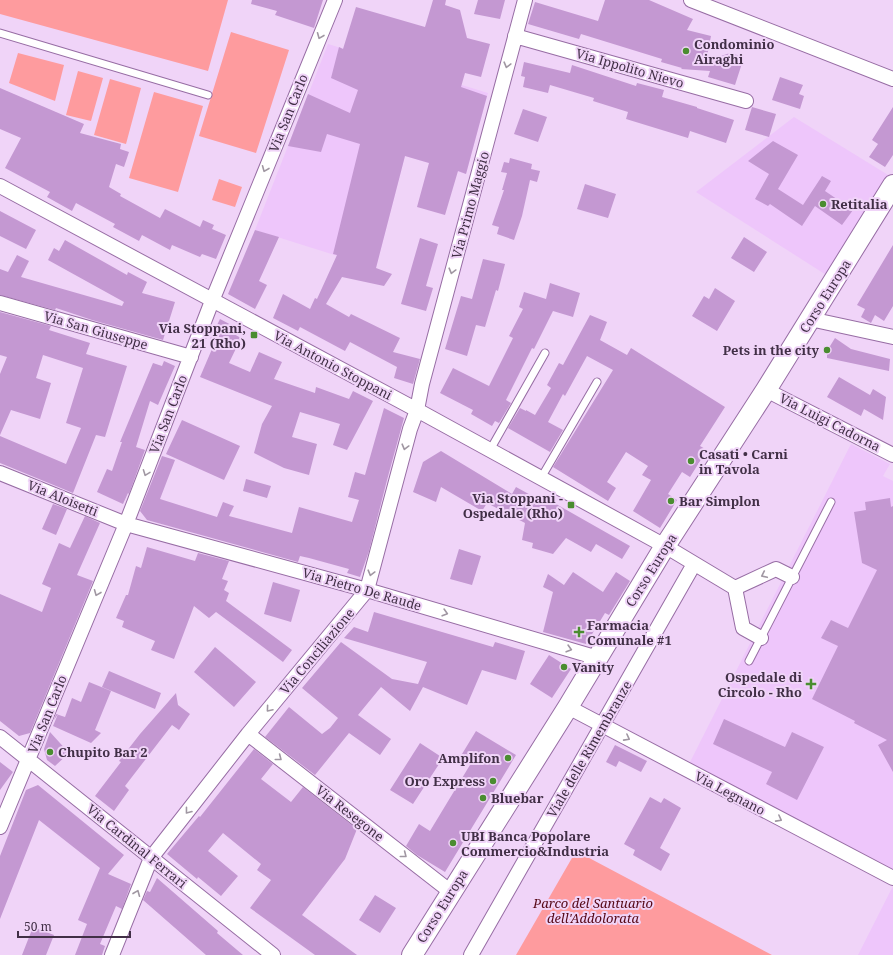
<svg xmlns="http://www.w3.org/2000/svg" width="893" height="955" font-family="'Noto Serif',serif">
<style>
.built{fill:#eec6fb}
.green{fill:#fe9b9e}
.building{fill:#c498d2}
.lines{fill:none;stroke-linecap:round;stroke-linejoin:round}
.lane-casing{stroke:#976da4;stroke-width:9}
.street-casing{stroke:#976da4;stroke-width:16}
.secondary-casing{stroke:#976da4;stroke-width:22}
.lane{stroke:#fff;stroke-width:7}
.street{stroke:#fff;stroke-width:14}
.secondary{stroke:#fff;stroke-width:20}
.oneway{stroke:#a097a2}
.poi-dot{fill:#4a8d30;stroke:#f0d4f8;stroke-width:1.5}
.labels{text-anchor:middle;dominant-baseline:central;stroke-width:4;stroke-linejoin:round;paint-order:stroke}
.poi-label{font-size:13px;font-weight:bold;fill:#412f46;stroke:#f0d4f8;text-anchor:start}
.street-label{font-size:13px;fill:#412f46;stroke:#f0d4f8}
.park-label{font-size:13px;font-style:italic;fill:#560816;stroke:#f0d4f8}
</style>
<rect width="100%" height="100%" fill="#f0d4f8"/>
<path class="built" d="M328 44 488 93 466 174 405 156 376 268 255 230Z
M794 117 893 178 831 278 696 192Z
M851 444 890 464 883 476 893 481V871L689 764Z
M893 886V955H858Z"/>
<path class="green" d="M0 0H228L208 71 0 14Z
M231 32 289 50 256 153 199 136Z
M18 53 64 65 55 101 9 83Z
M78 71 103 78 91 121 66 115Z
M110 79 141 88 126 144 94 135Z
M154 92 203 106 178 192 129 178Z
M219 179 242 187 235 207 212 200Z
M576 851 772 955H516Z"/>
<path class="building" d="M252 0H323L314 28 275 15 277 11 251 4Z
M433 0H446L445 5 460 10 467 38 490 44 481 77 465 73 461 87 487 96 466 174 458 171 445 215 417 207 429 163 405 156 376 268 392 274 384 286 342 277 326 304 349 317 351 314 400 338 393 352 420 359 413 384 394 378 397 367 350 342 345 351 300 327 298 331 273 318 283 294 310 309 315 298 317 299 337 255 333 254 360 144 327 134 321 152 288 146 308 94 350 113 358 90 331 78 339 47 343 49 356 7 425 27Z
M478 0H505L500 19 474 14Z
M605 0H649L693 19 687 30 711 36 706 61 730 53 744 57 735 85 708 77 710 71 681 69 682 68 661 62 662 59 581 34 579 39 528 24 535 2 598 21Z
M524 62 570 73 572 65 636 86 637 83 664 90 662 97 697 107V108L734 120 726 143 690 131 688 138 626 119 628 112 593 101 594 98 550 85 548 93 523 87 525 77 521 76Z
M780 77 803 85 799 94 804 96 800 109 772 100Z
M0 88 84 124 80 133 121 144 120 149 129 152 124 167 116 164 109 187 121 194 120 196 160 218 165 209 200 227 203 220 214 225 212 229 226 235 216 259 202 254 200 257 172 245 170 250 142 235 139 241 113 227 115 224 76 203 72 211 47 197 50 192 5 168 21 138 0 129Z
M752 107 776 114 769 137 745 130Z
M893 107V155L885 167 869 157 878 144 872 140Z
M523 109 547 117 538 142 514 134Z
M773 141 798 155 778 189 803 205 822 176 831 181 825 191 853 210 842 225 815 206 802 226 770 204 768 206 755 199 769 174 748 161Z
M510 158 532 164 531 169 540 171 537 182 530 180 522 216 514 240 497 234 499 227 492 225 504 190H502L507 173 501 172 504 162 509 163Z
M585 184 616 194 608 218 577 209Z
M0 211 36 230 26 249 0 236Z
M255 230 279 237 259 281 267 285 255 309 228 294Z
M744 237 767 252 754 272 731 258Z
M420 238 438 244 426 286 433 288 426 311 401 304Z
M65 240 127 275 128 272 147 282 142 293 175 302 163 340 92 320 56 308 55 310 0 295V269L8 272 17 255 29 261 21 277 122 306 124 302 48 260 54 248 59 251Z
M893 245V306L884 321 875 315 871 323 861 317 865 309 857 305Z
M483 259 505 264 498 291 496 290 485 327 476 325 467 356 445 349 461 296 472 299Z
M550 283 580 293 573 317 553 311 534 349 532 348 506 400 511 403 499 423 495 421 492 426 471 414 473 410 440 393 453 368 489 386 513 338 509 336 523 309 519 307 524 292 546 299Z
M715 288 735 301 717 331 692 316 704 296 709 299Z
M0 312 51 326 49 330 90 343 86 354 127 366 105 437 96 435 73 493 0 463V436L66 464 81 428 66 423 83 368 43 355 36 378 51 383 40 419 11 410 0 435V374L7 357 0 355Z
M590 315 607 322 600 340 627 355 631 348 725 407 700 446 707 450 690 477 682 472 668 494 677 500 660 528 633 511 651 480 642 475 648 466 626 452 607 482 616 488 608 501 553 467 613 370 587 356 565 396 563 394 548 422 563 430 550 452 508 428 520 408 526 411V410L535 415 551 388 547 385 559 363 563 365Z
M220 319 235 327 232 333 241 338 229 363 250 372 259 352 282 362 274 379 315 393 316 387 349 399 353 391 373 401 347 450 333 445 340 424 300 412 292 437 317 444 309 475 284 468 254 453 262 424 272 406 200 377 215 342 210 339Z
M835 338 851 349 890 359 889 371 827 358V351Z
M164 361 175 366 158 405 150 401 136 447 145 450 129 494 128 493 123 504 97 492 107 469 112 471 122 442H120L153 363 162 366Z
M839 377 870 395 873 389 886 397 883 420 864 409 861 416 827 397Z
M384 408 404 418 387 480 369 551 360 577 347 573 349 569 309 558 300 556 298 562 147 520 140 511 162 456 175 460 160 499 217 517 223 502 234 506 229 516 292 533 299 507 352 522 359 500 348 497 355 472 365 475Z
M182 420 240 446 224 480 166 454Z
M441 451 512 494 516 487 547 504 549 500 630 546 622 559 596 544 591 552 566 538 553 554 532 548 533 543 522 540 525 523 487 503 482 511 441 487 436 502 413 492 423 462Z
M246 479 271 486 267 498 243 491Z
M890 498 891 507 893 506V772L878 745 887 740 854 723 855 721 812 699 838 646 821 638 831 620 848 628 877 570 862 563 854 512 866 510 865 502Z
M53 504 67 509 56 535 42 529Z
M85 516 100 523 77 575 93 581 30 733 19 736 0 721V594L42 612 51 588 42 584 59 543 70 548Z
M147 547 195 561 198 553 229 561 222 579 228 581 224 590 229 593 226 601 292 650 283 662 216 612 209 618 194 606 174 659 151 650 155 641 122 627 124 621 116 618 126 595H128L136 566 141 568Z
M459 549 481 556 472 585 450 579Z
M573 572 603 592 616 572 630 581 609 615 605 613 586 644 543 632 553 592 543 587 548 574 564 585Z
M273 582 300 590 291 622 264 614Z
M374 612 493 647 495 642 525 651 516 680 482 670 467 705 423 687 410 711 381 687 358 715 391 739 380 755 349 733 315 775 265 737 289 707 322 734 330 728 338 718 302 688 341 642 392 679 418 684 427 662 344 638 354 627 368 632Z
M215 647 256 682 234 707 194 672Z
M549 655 571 669 552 698 530 684Z
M109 671 161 693 155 709 102 687Z
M89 682 111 691 95 730 101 733 91 743 53 726 58 714 54 720 56 714 65 717 72 698 81 702Z
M176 693 178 705 190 714 179 730 172 725 125 786 129 790 114 811 95 796 121 762 119 761 140 734Z
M724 719 785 747 792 732 824 747 797 800 766 784 772 772 713 744Z
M476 731 516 755 445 872 417 855 406 846 419 824 430 831 473 760 462 754Z
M50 732 69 753 55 766 47 760 44 749Z
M420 743 443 758 413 804 390 790Z
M615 745 647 761 641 772 619 761 616 767 606 762Z
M254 749 273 764 261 779 291 802 303 787 357 829 345 859 302 915 357 955H315L250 908 271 880 257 870 261 864 223 833 208 851 238 876 221 896 198 877 197 879 167 854 199 816 200 817Z
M0 762 13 772 0 790Z
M38 785 124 855 108 874 131 884 122 909 116 906 100 944 105 946 102 955H75L87 924 78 920 100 868 39 820 0 919V856L26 790Z
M650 797 661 803 664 798 681 808 660 848 670 854 661 871 633 855 635 850 624 844Z
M157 878 218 931 217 933 243 955H206L143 900 147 891 150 892Z
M375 895 396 908 380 933 359 920Z
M33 927 54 935 46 955H22Z"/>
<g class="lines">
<g class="lane-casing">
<path id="lane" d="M0 33 208 95
M490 450 545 353
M541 478 597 382
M749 661 831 502"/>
</g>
<g class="street-casing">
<path id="street" d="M691 0 893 79
M515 36 746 101
M0 186 417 410 665 546 735 588 743 628 761 638
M0 303 191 357
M810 319 893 337
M766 390 893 455
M0 473 126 524 367 590 598 658
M735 588 776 569 792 577
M568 707 893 878
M248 734 451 892
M0 737 273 955
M0 827 126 524 212 301 335 0
M112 955 151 858 248 734 367 590 410 429 417 410 422 384 525 0
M471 955 694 564"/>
</g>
<g class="secondary-casing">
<path id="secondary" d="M412 955 568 707 665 546 766 390 893 185"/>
</g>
<use href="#lane" class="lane"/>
<use href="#street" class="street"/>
<use href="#secondary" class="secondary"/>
</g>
<defs><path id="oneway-chevron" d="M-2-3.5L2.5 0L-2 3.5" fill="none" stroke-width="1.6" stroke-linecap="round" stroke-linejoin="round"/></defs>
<g class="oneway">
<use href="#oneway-chevron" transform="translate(320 36) rotate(112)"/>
<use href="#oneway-chevron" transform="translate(507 65) rotate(105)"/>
<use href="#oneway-chevron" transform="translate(265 169) rotate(112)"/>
<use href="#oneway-chevron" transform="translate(452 271) rotate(105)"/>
<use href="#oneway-chevron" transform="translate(405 447) rotate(105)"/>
<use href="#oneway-chevron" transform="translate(146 473) rotate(111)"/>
<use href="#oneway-chevron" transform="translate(371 573) rotate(105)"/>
<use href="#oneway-chevron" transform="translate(764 575) rotate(155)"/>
<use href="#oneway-chevron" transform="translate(97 593) rotate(112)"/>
<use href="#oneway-chevron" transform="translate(445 613) rotate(16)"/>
<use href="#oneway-chevron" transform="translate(569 649) rotate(16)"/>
<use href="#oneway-chevron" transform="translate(269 709) rotate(130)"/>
<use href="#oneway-chevron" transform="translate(627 738) rotate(28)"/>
<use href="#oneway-chevron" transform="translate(279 758) rotate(38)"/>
<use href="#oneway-chevron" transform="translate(188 811) rotate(128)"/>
<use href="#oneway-chevron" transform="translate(779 819) rotate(28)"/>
<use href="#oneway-chevron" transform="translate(404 855) rotate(38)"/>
<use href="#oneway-chevron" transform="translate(137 893) rotate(-68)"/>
</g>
<g class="poi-dot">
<circle cx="686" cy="51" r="4"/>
<circle cx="823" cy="204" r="4"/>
<rect x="250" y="331" width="8" height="8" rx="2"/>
<circle cx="827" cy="350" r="4"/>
<circle cx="691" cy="461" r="4"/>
<circle cx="671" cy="501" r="4"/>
<rect x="567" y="501" width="8" height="8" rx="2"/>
<path d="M577 626h4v4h4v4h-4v4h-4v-4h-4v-4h4z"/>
<circle cx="564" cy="667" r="4"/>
<path d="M809 678h4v4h4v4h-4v4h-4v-4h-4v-4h4z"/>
<circle cx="50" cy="752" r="4"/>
<circle cx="508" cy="758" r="4"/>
<circle cx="493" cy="781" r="4"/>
<circle cx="483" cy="798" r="4"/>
<circle cx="453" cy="843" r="4"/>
</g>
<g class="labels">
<g class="poi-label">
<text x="694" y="44">Condominio<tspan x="694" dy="15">Airaghi</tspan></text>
<text x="831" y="204">Retitalia</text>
<text x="246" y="328" text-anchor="end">Via Stoppani,<tspan x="246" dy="15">21 (Rho)</tspan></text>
<text x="819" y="350" text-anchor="end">Pets in the city</text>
<text x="699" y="454">Casati • Carni<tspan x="699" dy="15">in Tavola</tspan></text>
<text x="563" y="498" text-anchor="end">Via Stoppani -<tspan x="563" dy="15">Ospedale (Rho)</tspan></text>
<text x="679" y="501">Bar Simplon</text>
<text x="587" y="625">Farmacia<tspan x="587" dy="15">Comunale #1</tspan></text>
<text x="572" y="667">Vanity</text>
<text x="802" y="677" text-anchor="end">Ospedale di<tspan x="802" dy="15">Circolo - Rho</tspan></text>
<text x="58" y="752">Chupito Bar 2</text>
<text x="500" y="758" text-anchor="end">Amplifon</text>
<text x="485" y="781" text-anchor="end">Oro Express</text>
<text x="491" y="798">Bluebar</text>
<text x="461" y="836">UBI Banca Popolare<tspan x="461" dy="15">Commercio&amp;Industria</tspan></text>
</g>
<g class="street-label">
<text transform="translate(630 68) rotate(16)">Via Ippolito Nievo</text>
<text transform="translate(288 113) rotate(-68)">Via San Carlo</text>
<text transform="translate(470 205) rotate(-75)">Via Primo Maggio</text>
<text transform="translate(825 296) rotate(-58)">Corso Europa</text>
<text transform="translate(96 330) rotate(16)">Via San Giuseppe</text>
<text transform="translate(333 365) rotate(28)">Via Antonio Stoppani</text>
<text transform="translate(168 414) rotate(-69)">Via San Carlo</text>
<text transform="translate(830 422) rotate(27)">Via Luigi Cadorna</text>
<text transform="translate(63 498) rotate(22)">Via Aloisetti</text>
<text transform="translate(651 570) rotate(-58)">Corso Europa</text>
<text transform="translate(362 589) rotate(16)">Via Pietro De Raude</text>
<text transform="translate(317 651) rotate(-50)">Via Conciliazione</text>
<text transform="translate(47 714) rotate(-68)">Via San Carlo</text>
<text transform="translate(589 749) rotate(-60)">Viale delle Rimembranze</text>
<text transform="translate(730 793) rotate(28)">Via Legnano</text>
<text transform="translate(350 813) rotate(38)">Via Resegone</text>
<text transform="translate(137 846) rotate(39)">Via Cardinal Ferrari</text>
<text transform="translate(442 906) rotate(-58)">Corso Europa</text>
</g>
<g class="park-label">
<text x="593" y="903">Parco del Santuario<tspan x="593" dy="15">dell'Addolorata</tspan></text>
</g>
</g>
<path d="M18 931v6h112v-6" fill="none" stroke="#412f46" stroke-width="2"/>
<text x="24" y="931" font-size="12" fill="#412f46" stroke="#f0d4f8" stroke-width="3" paint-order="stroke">50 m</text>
</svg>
